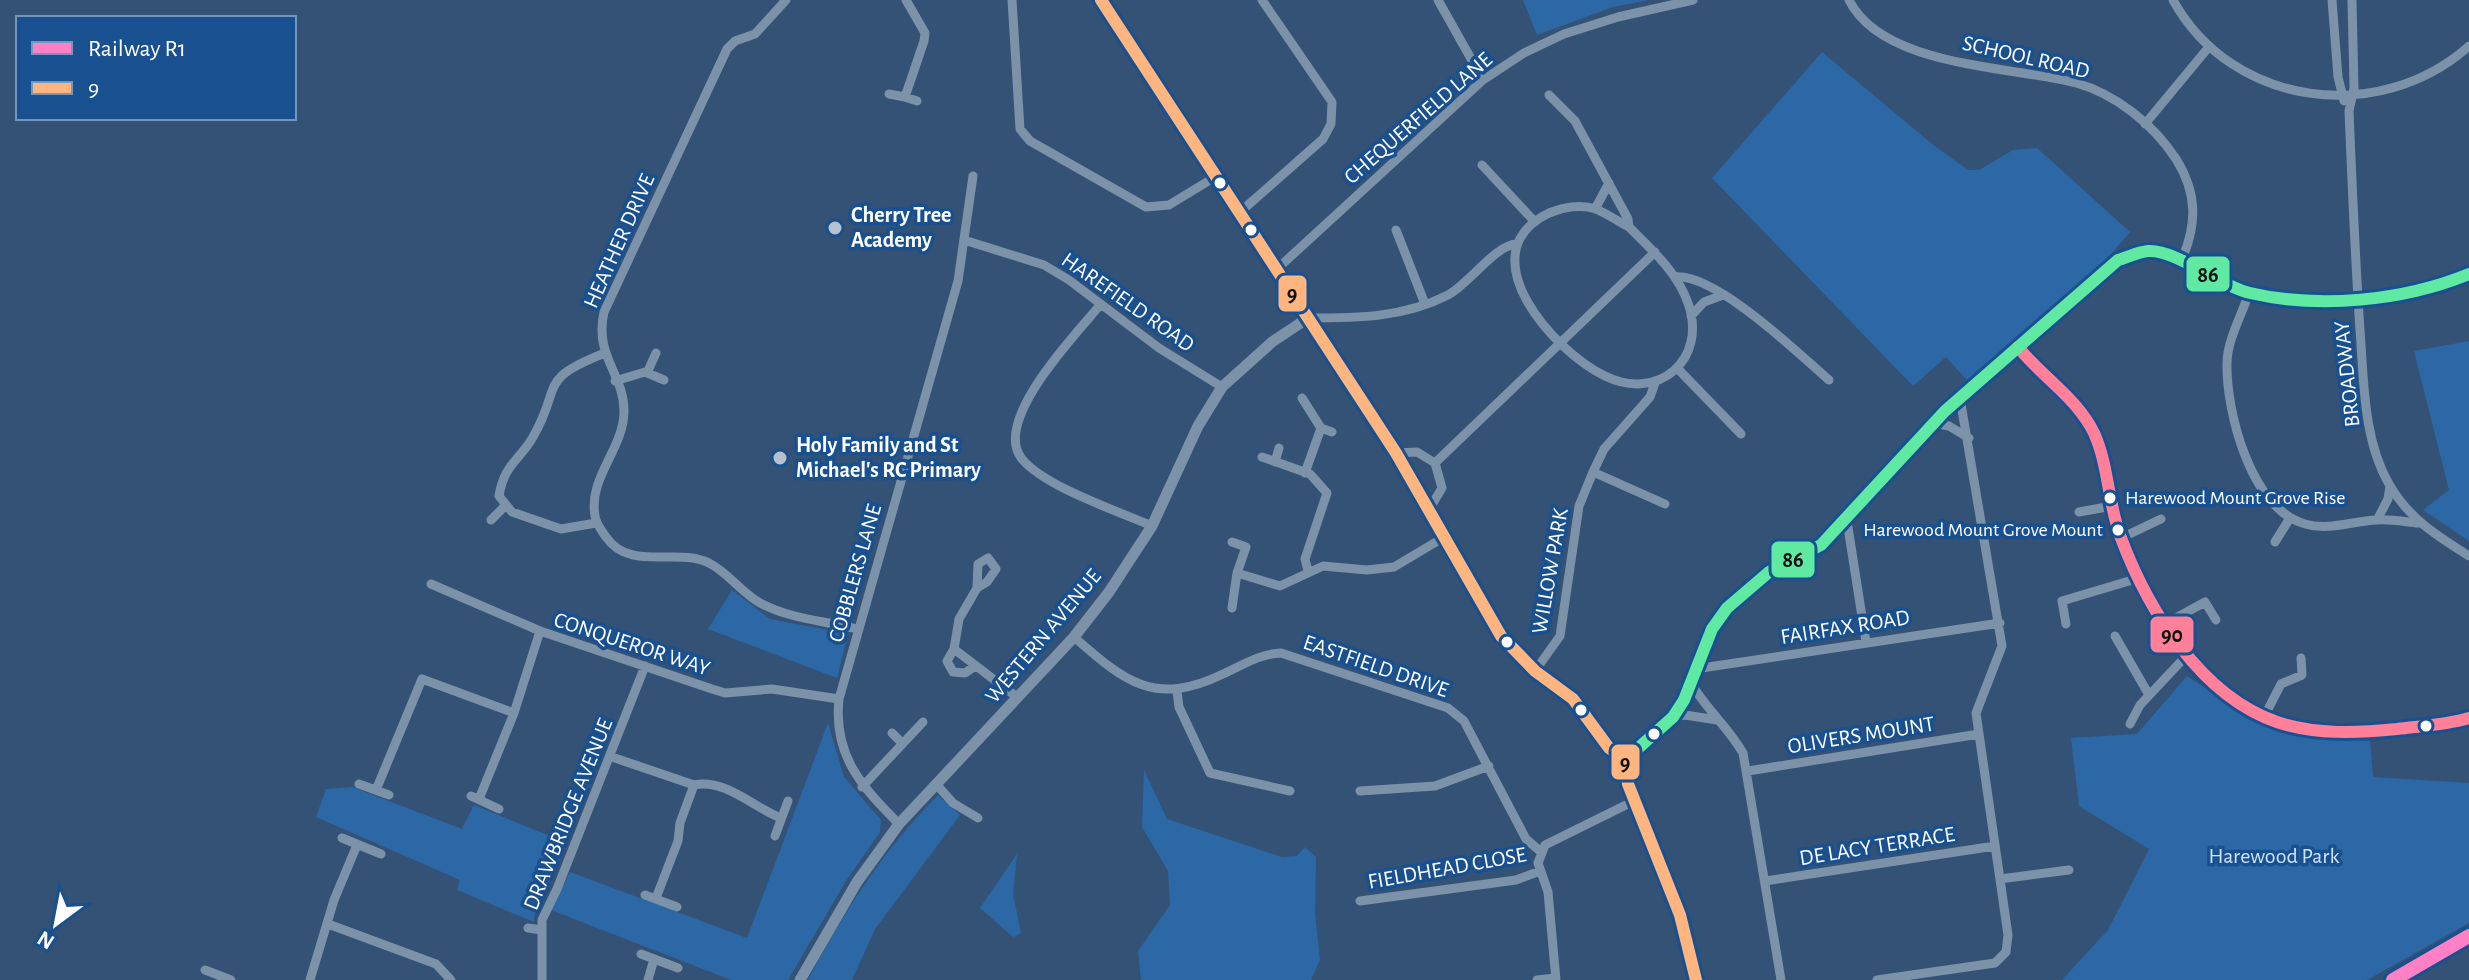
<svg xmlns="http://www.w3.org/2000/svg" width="2469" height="980" font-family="'Alegreya Sans',sans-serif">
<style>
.green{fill:#2c68a6}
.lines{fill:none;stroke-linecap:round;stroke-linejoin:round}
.minor{stroke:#7b92a8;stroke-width:9}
.tertiary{stroke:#7b92a8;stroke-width:11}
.bus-1-casing{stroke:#195090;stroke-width:18}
.bus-2-casing{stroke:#195090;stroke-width:18}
.bus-3-casing{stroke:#195090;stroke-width:18}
.bus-1{stroke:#ffb580;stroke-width:12}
.bus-2{stroke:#ff8098;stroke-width:12}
.bus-3{stroke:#60e9a3;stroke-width:12}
.rail-1-casing{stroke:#195090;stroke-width:20}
.rail-1{stroke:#ff80c5;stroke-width:14}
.bus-dot{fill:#fff;stroke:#195090;stroke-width:3}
.poi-dot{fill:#b8c2cf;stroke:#195090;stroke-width:3}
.labels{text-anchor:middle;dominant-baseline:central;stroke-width:7;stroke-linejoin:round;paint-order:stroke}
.bus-label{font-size:20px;fill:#fff;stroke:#195090;text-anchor:start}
.street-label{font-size:22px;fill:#fff;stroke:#195090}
.poi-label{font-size:22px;font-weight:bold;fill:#fff;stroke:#195090;text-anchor:start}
.park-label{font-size:22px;fill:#cde3fb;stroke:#195090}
.line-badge{stroke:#195090;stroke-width:3}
.pale-badge-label{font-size:22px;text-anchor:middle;font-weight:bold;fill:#111}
</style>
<rect width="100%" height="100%" fill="#345275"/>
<path class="green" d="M1523 0H1648L1613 7 1537 35Z
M1822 52 1932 144 1968 170H1979L2013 150 2037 148 2130 232 2104 262 1967 380 1946 357 1913 386 1712 178Z
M2469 341V541L2423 510 2449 490 2414 351Z
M732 590 770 619 848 634 837 678 708 629Z
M2187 676 2238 710 2282 730 2370 741 2373 777 2469 783V923L2367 980H2062L2108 930 2149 849 2079 806 2071 738 2137 734Z
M828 723 844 777 881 820 880 832 846 881 788 980H731L551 910 570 872 747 938Z
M1144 770 1167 819 1282 857 1297 856 1305 847 1316 857 1315 914 1320 960 1311 980H1141L1138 951 1170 905 1168 871 1142 827Z
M352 787 462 829 474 805 567 843C559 867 534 902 534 922L457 890 460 880 316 817 326 789Z
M938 795 960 815 875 929 852 980H808C844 912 883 850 938 795Z
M1017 854 1013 894 1021 933 1013 937 980 908Z"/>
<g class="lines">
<path class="minor" d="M786 0 755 34 735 41 727 49 604 312C594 356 624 374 624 411 624 449 588 477 595 516 596 524 602 531 606 537 630 572 677 547 709 563 729 573 742 594 762 604 791 619 826 621 857 629
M1012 0 1020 129 1030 141 1146 207 1169 205 1215 177
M1438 0 1483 80
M1849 0C1882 67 2011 66 2076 83 2116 94 2154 125 2176 159 2198 194 2197 225 2181 262
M2173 0C2232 107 2379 126 2469 46
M2332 0 2338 77 2344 101
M2352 0 2354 88 2349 111C2352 184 2355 257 2360 330 2364 381 2363 439 2389 484 2408 518 2437 536 2469 556
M889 94 905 97 924 41 925 33 906 0
M1549 95 1575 121 1628 219 1629 227C1652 250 1677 272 1688 303 1708 360 1658 402 1605 376 1554 352 1466 253 1549 213 1563 207 1581 204 1596 209 1607 214 1618 221 1629 227
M905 97 917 101
M2145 124 2208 48
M1482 165 1535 222
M1595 209 1609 183
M1239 213 1323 139 1331 124 1332 102 1262 0
M1396 230 1425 304
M964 240 1044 265 1069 280 1159 348 1222 387
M1277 269 1483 80 1524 53 1564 34 1618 17 1693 0
M1675 277C1715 273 1798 353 1829 380
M2249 293C2242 314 2227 341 2227 363 2226 412 2251 509 2305 524 2329 531 2352 521 2377 520 2391 519 2406 522 2419 523
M1101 304C1077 333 991 421 1022 459 1045 487 1118 511 1152 526
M1691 316 1704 302 1723 295
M1308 318C1357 318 1403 318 1448 295 1469 284 1496 244 1517 244
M2018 347C2042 377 2077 398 2094 433 2109 466 2108 505 2121 538 2148 610 2201 696 2277 722 2316 735 2358 733 2397 729 2421 726 2446 725 2469 718
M1677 368 1741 434
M647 373 656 353
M615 381 645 372 664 380
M1302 398 1321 428 1332 432
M1934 423 1949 426 1969 438
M1396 453 1417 452 1435 463 1442 488 1430 508
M1262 457 1310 474 1327 493 1305 559 1308 571
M1275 462 1279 448
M1435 463 1655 252
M1593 472 1665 504
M1305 473 1321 428
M2079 512 2112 506
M491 520 505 506
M2377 520 2388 499 2390 486
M1847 521 1866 642
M596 523 561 529 512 512 499 496C504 464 520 460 533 437 563 385 536 380 605 353
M2121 538 2161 519
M1232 542 1246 547 1237 573
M2275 542 2290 518
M431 584 540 631 712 689 725 693 772 689 839 699
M977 588 987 582 996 569 988 558 978 564 977 588 959 619 954 649 1018 698
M1232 608 1237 573 1280 586 1323 566 1367 570 1394 567 1446 536
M2066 624 2062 601 2139 578
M2165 624 2205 602 2216 620
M2115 636 2149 695
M1074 637C1125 682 1155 707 1223 674 1243 665 1259 654 1281 653L1448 708 1464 721 1526 839 1540 851
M954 649 947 661 953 672 965 673 975 666
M1695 669 2000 623
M1535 671 1560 636 1579 506 1593 472 1604 449 1650 397 1655 383
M1691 683C1706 709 1728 727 1743 753L1781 980
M1177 691 1179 707 1210 773 1290 791
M1673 717 1685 715 1717 720
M2264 717 2281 684 2302 675 2301 658
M2130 724 2140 705 2188 654
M892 733 902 743
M612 757 694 785C725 778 754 808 781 818
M1625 760 1673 717 1684 700 1712 629 1727 608 1769 572 1821 545 1945 411 2118 260C2128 257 2138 252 2148 251 2176 249 2219 286 2250 293 2319 309 2403 301 2469 274
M1748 771 1979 734
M359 784 389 795
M936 784 953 803 978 818
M862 787 923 722
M376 790 422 679 514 713
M1360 791 1435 786 1489 766
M471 796 499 809
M479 799 514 713 540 631
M899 824C861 786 833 755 839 699L958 281 973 176
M775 836 788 801
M342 838 381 854
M2000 879 2069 870
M1765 881 1995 846
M645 895 677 907
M656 898 678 841 680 823 694 785
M1360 901 1516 880 1540 871
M328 924 436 964 451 980
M528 928 542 930
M641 954 678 968
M205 970 231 980
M310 980 334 900 357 845
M542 980V920L557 889 645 666
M648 980 654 959
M1537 980 1555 978
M1556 980 1548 892 1538 863 1545 845 1634 801
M1877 980 1995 963 2006 952 2008 935 1976 713 2002 646 1960 398"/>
<path class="tertiary" d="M1101 0 1396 453 1501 636 1535 671 1573 699 1609 748 1625 760 1628 784 1680 915 1696 980
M800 980 857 882 899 824 1074 637 1109 592 1152 526 1198 426 1222 387 1272 342 1308 318"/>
<g class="bus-1-casing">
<path id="bus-1" d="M1101 0 1396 453 1501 636 1535 671 1573 699 1609 748 1625 760 1628 784 1680 915 1696 980"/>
</g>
<g class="bus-2-casing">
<path id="bus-2" d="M2018 347C2042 377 2077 398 2094 433 2109 466 2108 505 2121 538 2148 610 2201 696 2277 722 2316 735 2358 733 2397 729 2421 726 2446 725 2469 718"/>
</g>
<g class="bus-3-casing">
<path id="bus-3" d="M1625 760 1673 717 1684 700 1712 629 1727 608 1769 572 1821 545 1945 411 2118 260C2128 257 2138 252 2148 251 2176 249 2219 286 2250 293 2319 309 2403 301 2469 274"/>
</g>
<use href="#bus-1" class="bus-1"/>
<use href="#bus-2" class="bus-2"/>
<use href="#bus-3" class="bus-3"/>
<g class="rail-1-casing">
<path id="rail-1" d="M2393 980 2469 936"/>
</g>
<use href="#rail-1" class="rail-1"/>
</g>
<g class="bus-dot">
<circle cx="1220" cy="183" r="7"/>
<circle cx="1251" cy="230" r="7"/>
<circle cx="2110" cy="498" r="7"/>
<circle cx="2118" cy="530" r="7"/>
<circle cx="1507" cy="642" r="7"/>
<circle cx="1581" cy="710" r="7"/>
<circle cx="2426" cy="726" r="7"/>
<circle cx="1654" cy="734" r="7"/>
</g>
<g class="poi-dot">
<circle cx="835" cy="228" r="8"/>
<circle cx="780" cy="458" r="8"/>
</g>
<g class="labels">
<g class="bus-label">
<text x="2125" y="498">Harewood Mount Grove Rise</text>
<text x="2103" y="530" text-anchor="end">Harewood Mount Grove Mount</text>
</g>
<g class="street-label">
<text transform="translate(2026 57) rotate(13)">SCHOOL ROAD</text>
<text transform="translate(1418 118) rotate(-41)">CHEQUERFIELD LANE</text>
<text transform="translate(619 241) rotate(-66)">HEATHER DRIVE</text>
<text transform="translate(1128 302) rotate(35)">HAREFIELD ROAD</text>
<text transform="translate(2347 374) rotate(-96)">BROADWAY</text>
<text transform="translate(1550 571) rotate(-80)">WILLOW PARK</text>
<text transform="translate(855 573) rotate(-74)">COBBLERS LANE</text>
<text transform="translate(1845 627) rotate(-9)">FAIRFAX ROAD</text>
<text transform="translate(1043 636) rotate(-50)">WESTERN AVENUE</text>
<text transform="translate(632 644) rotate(18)">CONQUEROR WAY</text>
<text transform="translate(1376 666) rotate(19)">EASTFIELD DRIVE</text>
<text transform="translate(1861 735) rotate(-9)">OLIVERS MOUNT</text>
<text transform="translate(568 814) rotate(-68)">DRAWBRIDGE AVENUE</text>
<text transform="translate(1877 846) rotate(-9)">DE LACY TERRACE</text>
<text transform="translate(1447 868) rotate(-10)">FIELDHEAD CLOSE</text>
</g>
<g class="poi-label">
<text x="851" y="215">Cherry Tree<tspan x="851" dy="25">Academy</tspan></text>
<text x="796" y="445">Holy Family and St<tspan x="796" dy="25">Michael's RC Primary</tspan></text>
</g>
<g class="park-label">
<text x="2274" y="856">Harewood Park</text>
</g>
</g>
<g class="line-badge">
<rect x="2185" y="255" width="46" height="38" rx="8" fill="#60e9a3"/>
<rect x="1277" y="274" width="31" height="39" rx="8" fill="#ffb580"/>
<rect x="1770" y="540" width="46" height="39" rx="8" fill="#60e9a3"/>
<rect x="2149" y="615" width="46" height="39" rx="8" fill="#ff8098"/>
<rect x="1610" y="743" width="31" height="38" rx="8" fill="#ffb580"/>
</g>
<g class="pale-badge-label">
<text x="2208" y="282">86</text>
<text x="1292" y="301">9</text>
<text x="1793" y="567">86</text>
<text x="2172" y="642">90</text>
<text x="1625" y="770">9</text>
</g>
<rect x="16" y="16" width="280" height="104" fill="#195090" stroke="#7596bc" stroke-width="2"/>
<rect x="32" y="42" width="40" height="12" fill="#ff80c5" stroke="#7596bc" stroke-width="2"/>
<text x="88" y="56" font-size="24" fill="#ffffff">Railway R1</text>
<rect x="32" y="82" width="40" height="12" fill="#ffb580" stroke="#7596bc" stroke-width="2"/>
<text x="88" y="96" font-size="24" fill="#ffffff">9</text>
<g transform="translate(56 924) rotate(212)" stroke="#195090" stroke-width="6" paint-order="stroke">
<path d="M0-6L14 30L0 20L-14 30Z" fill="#ffffff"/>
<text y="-12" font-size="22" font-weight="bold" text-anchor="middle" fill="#ffffff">N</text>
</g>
</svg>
